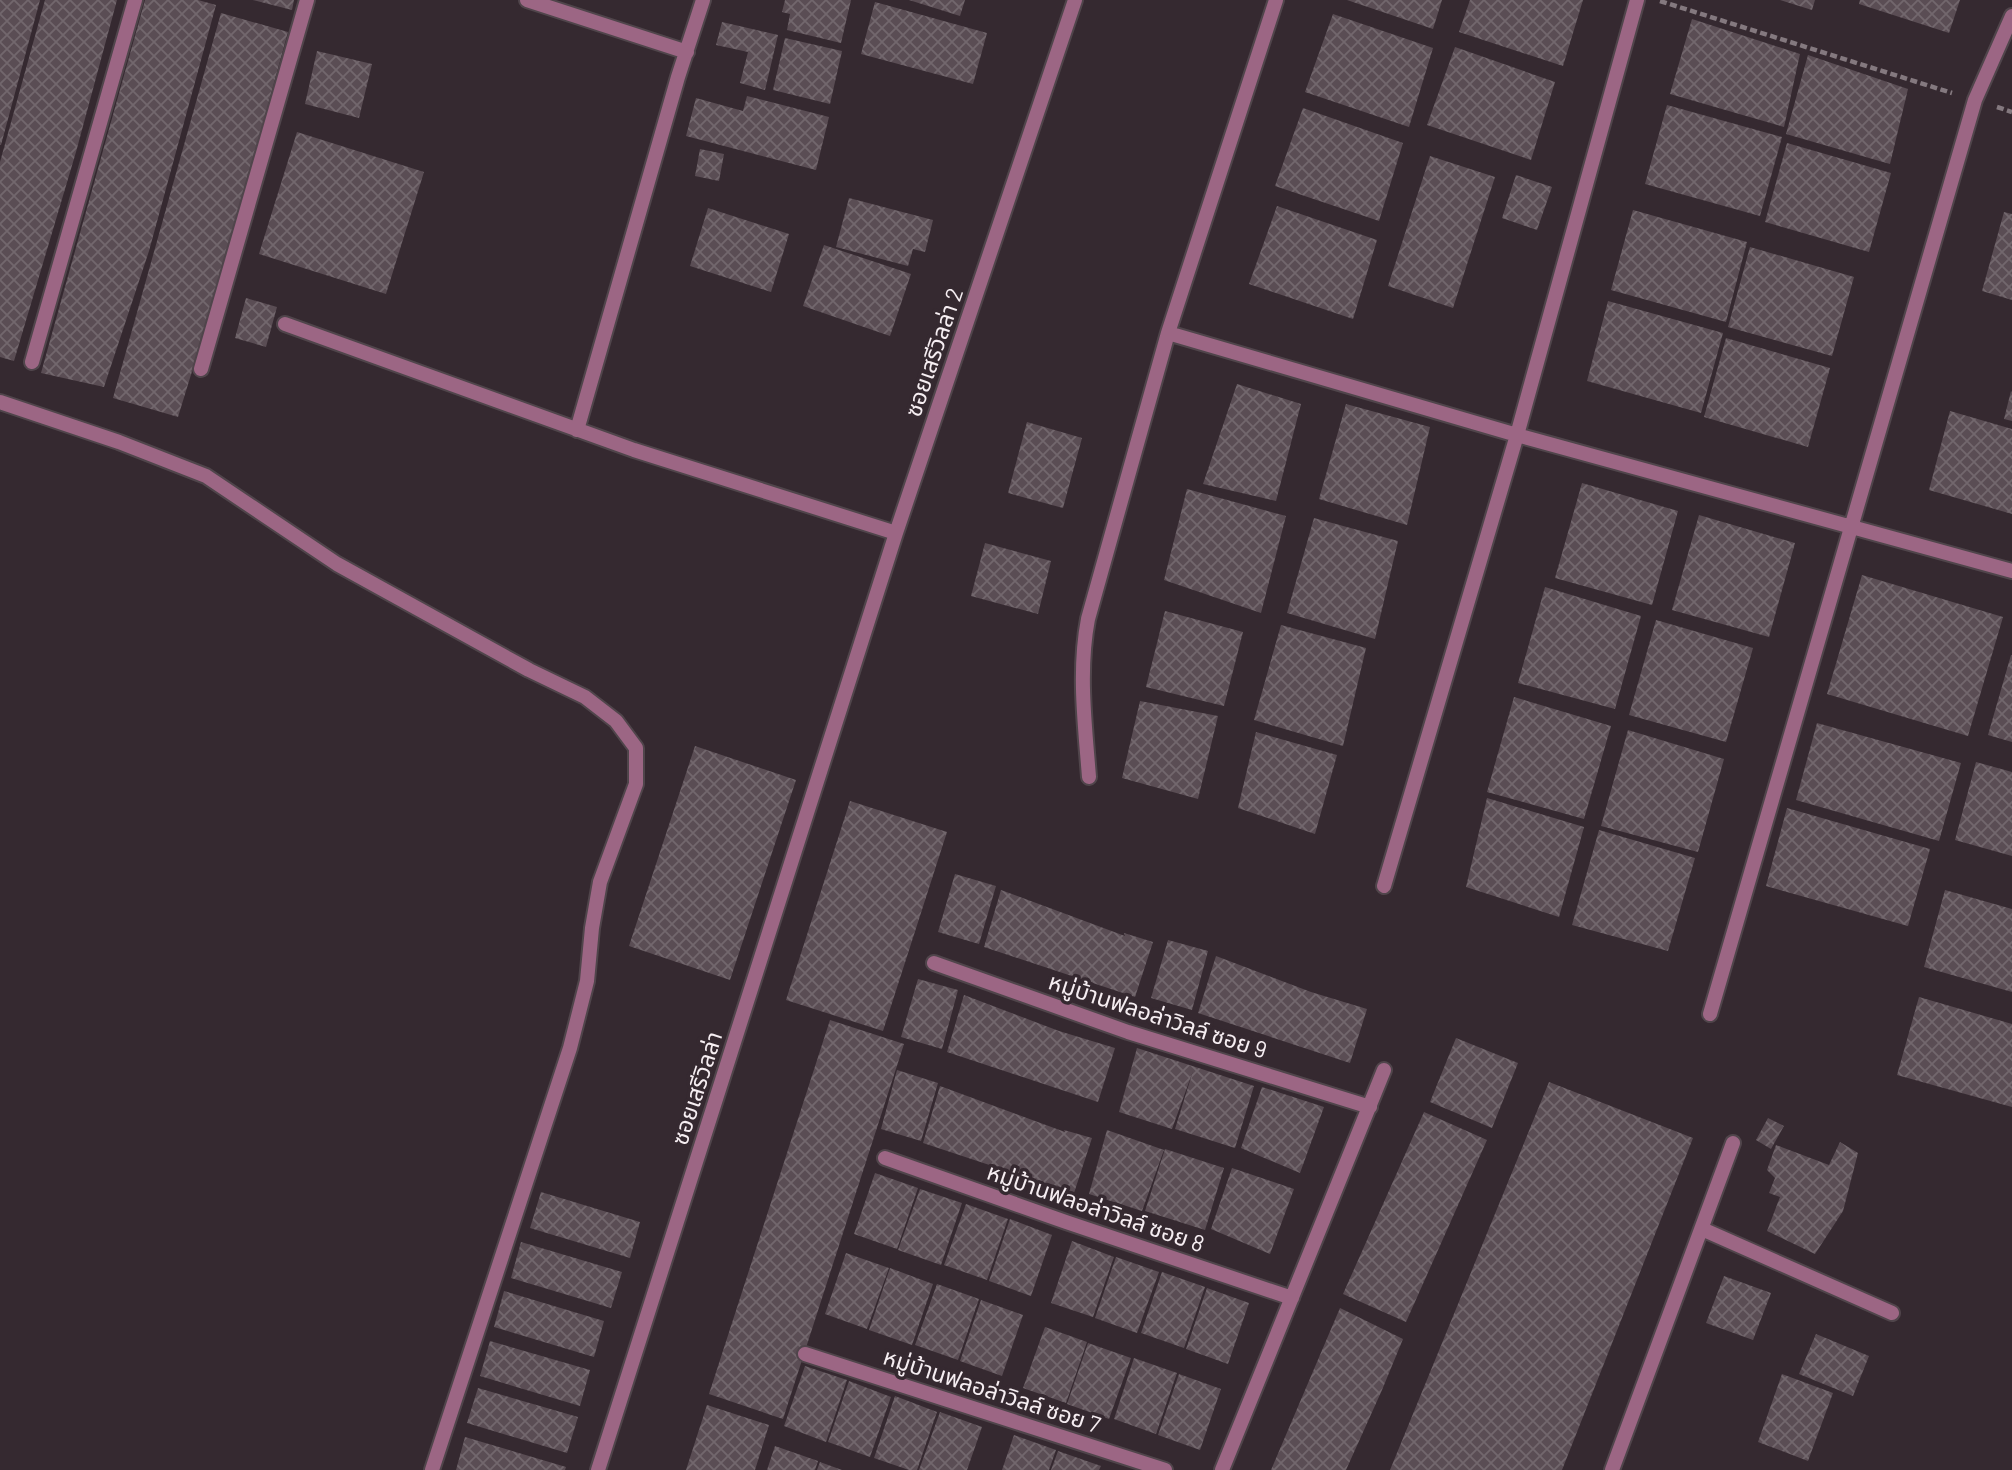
<svg xmlns="http://www.w3.org/2000/svg" width="2012" height="1470" font-family="Barlow,'Noto Sans Thai',sans-serif">
<style>
.building{fill:url(#building-cross-hatch)}
.lines{fill:none;stroke-linecap:round;stroke-linejoin:round}
.lane-casing{stroke:#50454b;stroke-width:18}
.street-casing{stroke:#50454b;stroke-width:18}
.path{stroke:#84797f;stroke-width:4.5;stroke-dasharray:7 3.5;stroke-linecap:butt}
.lane{stroke:#9c6684;stroke-width:14}
.street{stroke:#9c6684;stroke-width:14}
.labels{text-anchor:middle;dominant-baseline:central;stroke-width:7;stroke-linejoin:round;paint-order:stroke}
.street-label{font-size:23px;fill:#f6eef2;stroke:#352930}
</style>
<defs>
<pattern id="building-cross-hatch" width="8" height="8" patternUnits="userSpaceOnUse" patternTransform="scale(1.75)"><rect width="8" height="8" fill="#5a4d54"/><path d="M0 0l8 8M0 8l8-8" fill="none" stroke="#72676d"/></pattern>
</defs>
<rect width="100%" height="100%" fill="#352930"/>
<path class="building" d="M0 0H40L1 145H0Z
M45 0H117L76 152 14 361 0 357V162Z
M145 0H198L216 5 149 251 104 387 41 373Z
M253 0H294L292 10Z
M785 0H851L841 43 787 30 790 14 782 12Z
M909 0H965L960 16Z
M1347 0H1442L1433 29Z
M1470 0H1583L1563 66 1459 32Z
M1780 0H1815L1812 10Z
M1860 0H1960L1949 33 1859 4Z
M875 2 987 33 973 84 861 54Z
M221 13 288 32 221 277 178 417 113 398Z
M1333 14 1433 48 1409 127 1305 92Z
M1692 19 1800 54 1784 127 1670 94Z
M722 22 778 35 765 90 740 83 748 52 716 45Z
M785 38 842 51 830 104 773 90Z
M1455 47 1555 82 1531 160 1427 125Z
M317 51 372 64 359 118 305 104Z
M1808 55 1908 89 1890 164 1786 134Z
M747 96 829 117 816 170 686 136 696 98 743 111Z
M1667 105 1782 137 1760 216 1645 184Z
M1303 108 1403 143 1379 221 1275 186Z
M297 132 424 172 386 294 259 254Z
M1787 143 1891 173 1869 252 1765 222Z
M700 149 724 154 719 181 695 176Z
M1430 156 1495 177 1453 308 1388 286Z
M1516 175 1552 187 1537 230 1502 218Z
M849 198 933 220 925 252 913 249 908 266 836 247Z
M1277 206 1377 240 1353 319 1249 284Z
M708 208 789 234 771 292 690 266Z
M1633 210 1747 242 1726 322 1611 290Z
M2004 212 2012 214V300L1982 291Z
M824 245 911 274 890 336 803 306Z
M1750 247 1854 277 1832 356 1728 327Z
M246 298 277 307 266 347 235 338Z
M1608 301 1723 333 1701 413 1587 381Z
M1726 338 1830 368 1808 447 1704 417Z
M1237 384 1301 404 1276 501 1203 484Z
M2011 391 2012 392V421L2004 419Z
M1346 404 1430 427 1407 525 1319 499Z
M1950 411 2012 429V514L1929 490Z
M1027 422 1082 438 1063 508 1008 493Z
M1582 483 1678 511 1652 605 1555 578Z
M1187 489 1286 516 1261 613 1164 580Z
M1699 515 1795 543 1769 637 1672 610Z
M1314 518 1398 541 1375 639 1287 613Z
M985 543 1051 561 1038 614 971 596Z
M1862 575 2003 617 1968 736 1827 694Z
M1545 587 1641 616 1615 709 1518 683Z
M1165 611 1243 632 1224 706 1146 687Z
M1656 620 1753 648 1726 742 1629 715Z
M1281 625 1366 648 1343 746 1254 720Z
M2011 655H2012V742L1988 735Z
M1514 697 1611 726 1584 819 1487 792Z
M1140 701 1218 716 1198 799 1122 778Z
M1817 723 1961 763 1939 841 1796 800Z
M1628 730 1724 759 1698 852 1601 826Z
M1256 732 1337 755 1315 834 1238 808Z
M695 746 796 780 730 980 629 946Z
M1976 762 2012 772V856L1955 840Z
M1487 798 1584 827 1559 917 1466 887Z
M850 801 947 832 883 1031 786 1000Z
M1787 808 1930 849 1908 926 1766 886Z
M1599 830 1695 858 1668 951 1572 925Z
M955 874 996 886 979 944 938 932Z
M1001 890 1125 936 1124 933 1153 942 1135 997 984 947Z
M1945 890 2012 909V992L1924 967Z
M1168 940 1208 951 1192 1010 1151 998Z
M1216 956 1311 992 1367 1009 1350 1063 1198 1013Z
M918 979 958 990 942 1049 901 1037Z
M964 995 1059 1031 1115 1048 1098 1102 947 1052Z
M1919 997 2012 1024V1107L1897 1075Z
M830 1020 904 1044 783 1419 709 1394Z
M1456 1038 1518 1063 1492 1128 1430 1102Z
M1137 1048 1254 1086 1235 1148 1175 1129 1193 1071 1172 1129 1119 1112Z
M897 1070 938 1083 921 1141 881 1129Z
M1549 1082 1693 1138 1562 1470H1390Z
M940 1086 1065 1132 1064 1130 1092 1138 1074 1193 923 1143Z
M1262 1087 1324 1107 1300 1173 1241 1148Z
M1424 1112 1487 1140 1406 1322 1343 1294Z
M1768 1118 1784 1126 1771 1149 1756 1140Z
M1107 1130 1164 1150 1142 1211 1089 1194Z
M1840 1142 1858 1153 1843 1211 1815 1254 1767 1231 1780 1197 1769 1193 1775 1178 1767 1170 1776 1145 1829 1165Z
M1165 1149 1224 1168 1205 1230 1145 1211Z
M1232 1168 1294 1189 1270 1254 1211 1229Z
M875 1173 918 1188 897 1249 854 1234Z
M920 1189 962 1203 941 1265 898 1250Z
M541 1192 640 1222 630 1258 530 1228Z
M966 1204 1008 1219 987 1280 944 1265Z
M1010 1219 1052 1235 1031 1296 989 1281Z
M1072 1241 1114 1257 1093 1317 1051 1303Z
M521 1242 622 1272 611 1308 511 1278Z
M846 1253 889 1268 867 1329 825 1314Z
M1116 1257 1159 1272 1137 1333 1095 1318Z
M890 1268 933 1284 912 1345 869 1330Z
M1162 1272 1205 1287 1184 1348 1141 1333Z
M1724 1276 1771 1293 1753 1340 1706 1323Z
M937 1284 979 1299 958 1360 915 1345Z
M1207 1288 1249 1303 1228 1364 1186 1349Z
M504 1291 604 1321 594 1357 494 1327Z
M981 1300 1023 1315 1002 1376 960 1361Z
M1340 1308 1403 1339 1382 1390 1346 1470H1271Z
M1045 1327 1087 1342 1066 1403 1023 1388Z
M1816 1334 1869 1356 1853 1396 1799 1374Z
M490 1341 590 1370 580 1406 480 1376Z
M1088 1343 1131 1358 1109 1419 1067 1404Z
M1134 1358 1177 1373 1156 1434 1114 1419Z
M805 1366 847 1380 826 1442 784 1426Z
M1179 1374 1221 1389 1200 1450 1158 1435Z
M1782 1374 1833 1393 1808 1461 1758 1442Z
M849 1381 891 1397 870 1457 828 1442Z
M478 1388 578 1417 567 1453 467 1423Z
M895 1396 937 1412 917 1470H909L874 1458Z
M707 1405 769 1425 755 1470H686Z
M940 1412 982 1427 967 1470H919Z
M1014 1435 1056 1450 1049 1470H1002Z
M465 1437 566 1467 565 1470H456Z
M775 1446 818 1461 815 1470H767Z
M1058 1451 1101 1466 1099 1470H1051Z
M820 1462 842 1470H817Z"/>
<g class="lines">
<g class="lane-casing">
<path id="lane" d="M0 402 119 442 206 476 337 564 529 670 585 697 616 721 636 748V784L600 882 592 928 587 981 570 1048 432 1470"/>
</g>
<g class="street-casing">
<path id="street" d="M527 0 687 52
M285 324 634 450 896 533
M1168 333 1517 435 2012 571
M32 362 135 0
M201 369 307 0
M577 430 678 77 703 0
M1089 777C1085 725 1078 671 1088 619L1168 333 1276 0
M1384 886 1517 435 1637 0
M934 963 1128 1032 1370 1107
M1710 1014 1975 100 2012 16
M885 1158 1066 1222 1292 1298
M1702 1229 1892 1313
M805 1354 1165 1470
M598 1470 896 533 1075 0
M1222 1470 1384 1070
M1612 1470 1733 1143"/>
</g>
<path class="path" d="M1660 1 1952 93
M1997 107 2012 112"/>
<use href="#lane" class="lane"/>
<use href="#street" class="street"/>
</g>
<g class="labels">
<g class="street-label">
<text transform="translate(933 352) rotate(-71)">ซอยเสรีวิลล่า 2</text>
<text transform="translate(1158 1015) rotate(18)">หมู่บ้านฟลอล่าวิลล์ ซอย 9</text>
<text transform="translate(696 1088) rotate(-72)">ซอยเสรีวิลล่า</text>
<text transform="translate(1096 1207) rotate(19)">หมู่บ้านฟลอล่าวิลล์ ซอย 8</text>
<text transform="translate(992 1390) rotate(18)">หมู่บ้านฟลอล่าวิลล์ ซอย 7</text>
</g>
</g>
</svg>
